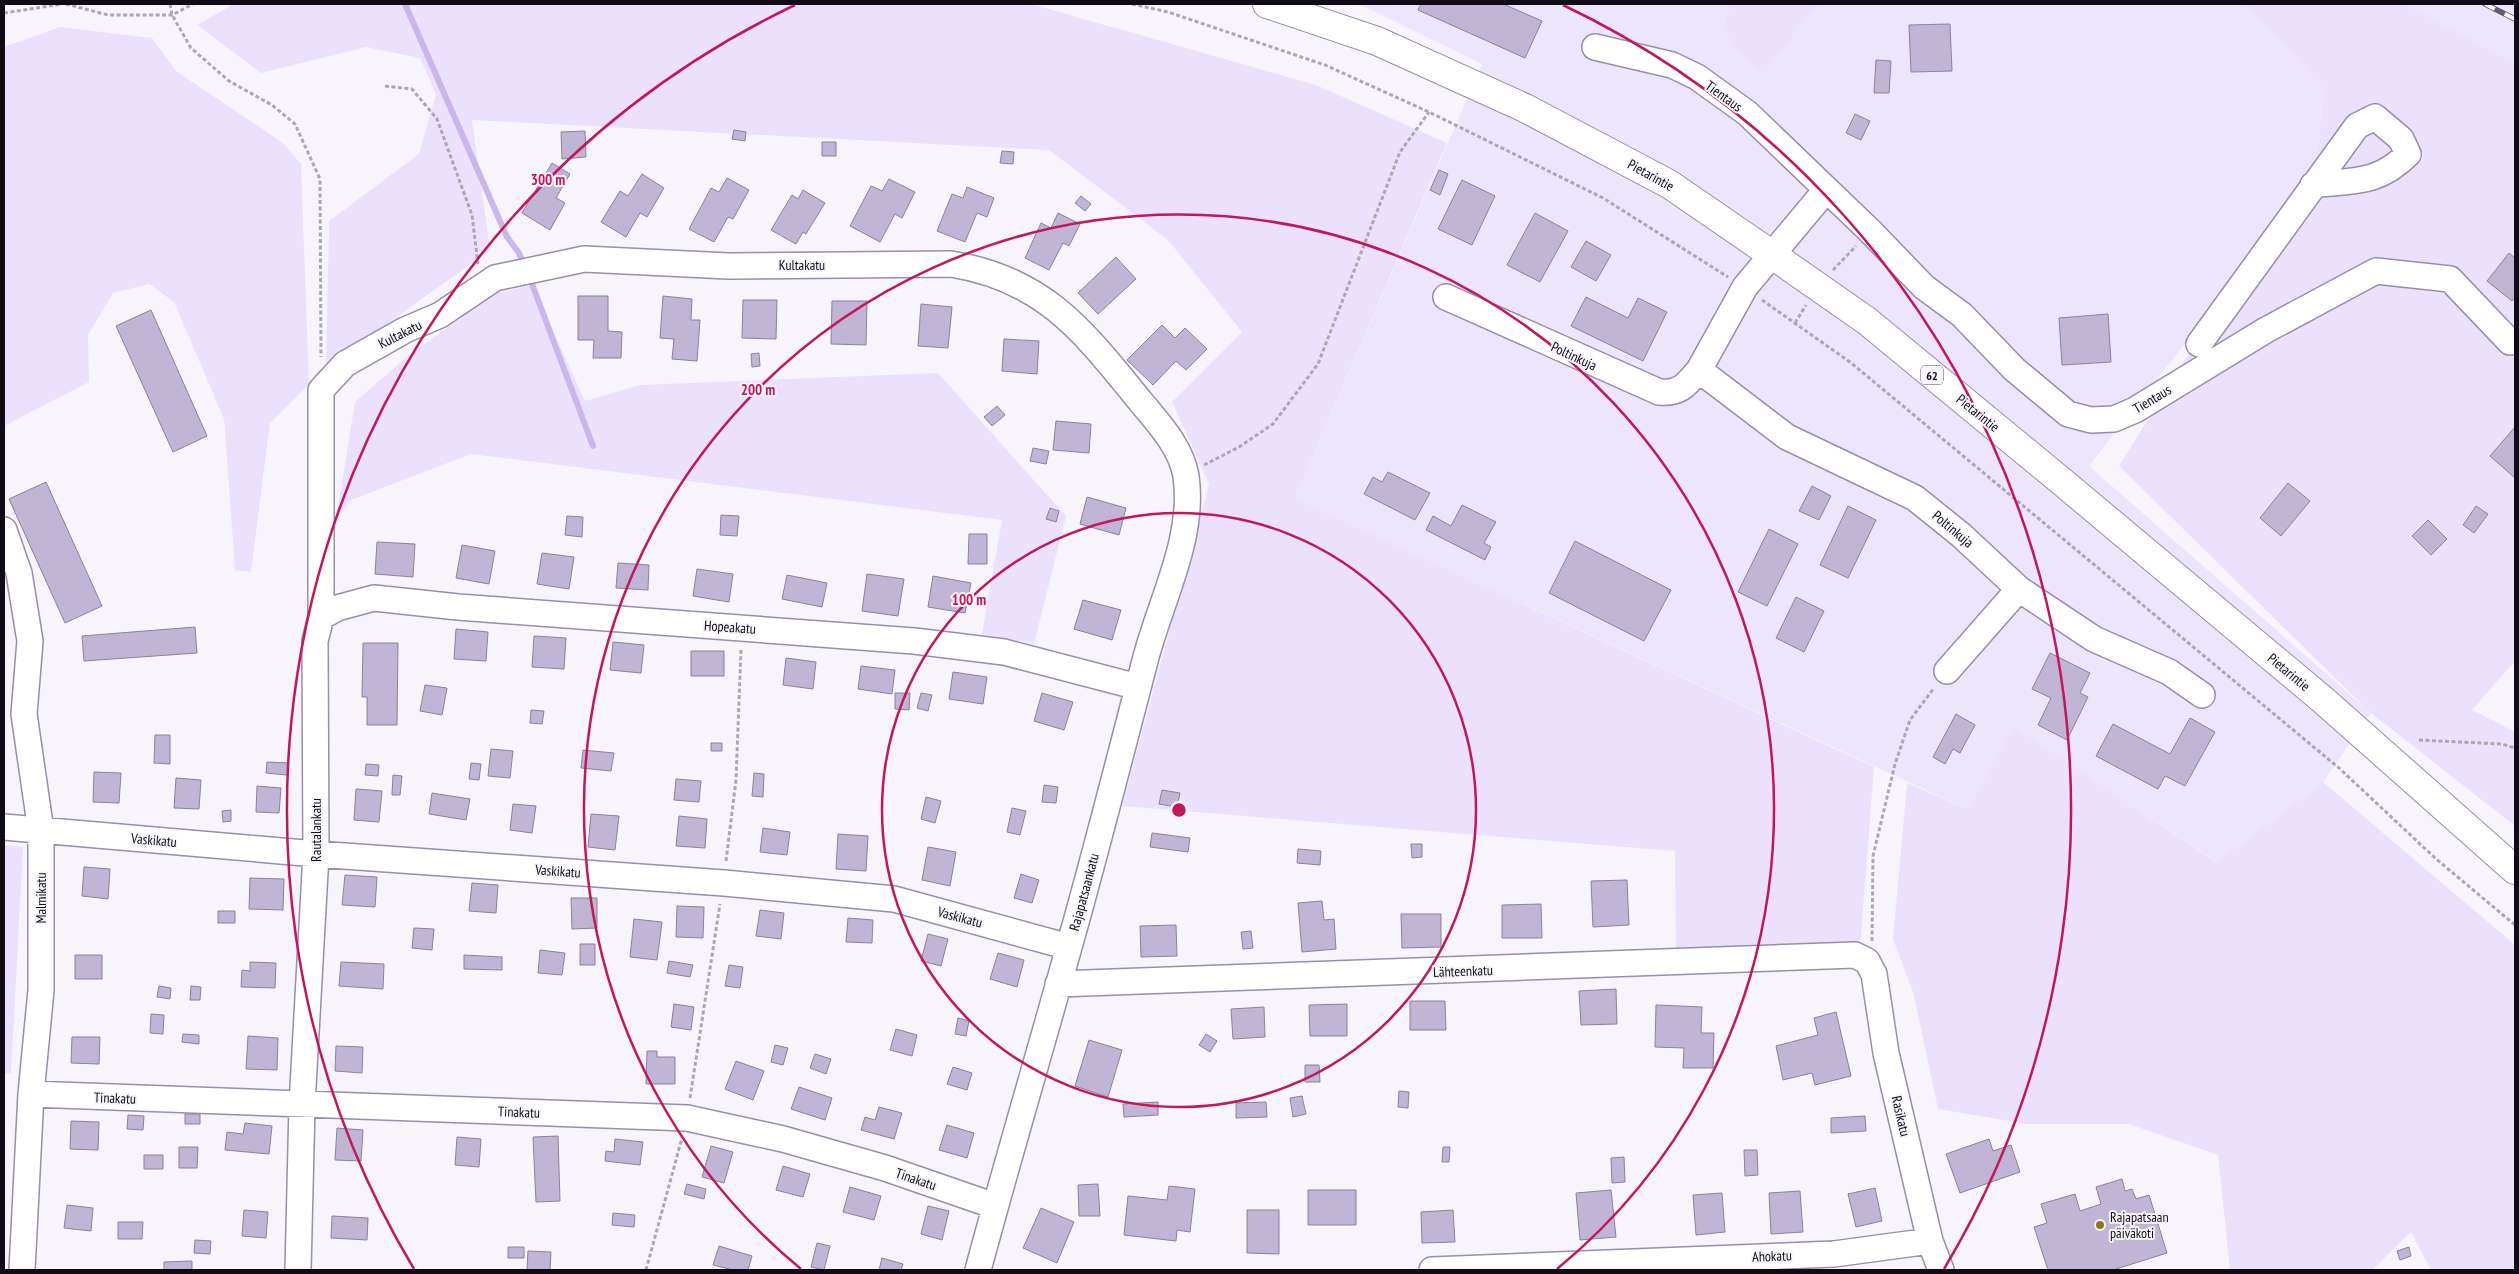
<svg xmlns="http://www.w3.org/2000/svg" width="2519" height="1274" font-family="'PT Sans Narrow',sans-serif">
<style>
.built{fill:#ede5fc}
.green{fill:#ebe1fd}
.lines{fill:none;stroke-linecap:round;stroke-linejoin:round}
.stream{stroke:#cbb6ec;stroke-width:6}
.building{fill:#c0b5d4;stroke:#8b809d}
.minor-casing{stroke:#988daa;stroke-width:28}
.major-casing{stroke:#988daa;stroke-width:30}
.path{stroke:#aba8af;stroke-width:3;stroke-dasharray:4 2.5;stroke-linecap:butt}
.minor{stroke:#fff;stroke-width:25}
.major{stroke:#fff;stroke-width:28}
.rail-casing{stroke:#625e67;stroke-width:5.5}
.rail{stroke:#f7f5fb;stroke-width:4;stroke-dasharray:11;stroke-linecap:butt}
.ring{fill:none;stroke:#c2185b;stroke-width:2.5}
.poi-dot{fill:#8e751a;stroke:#f7f5fb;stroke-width:2}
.labels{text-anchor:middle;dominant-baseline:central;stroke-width:4;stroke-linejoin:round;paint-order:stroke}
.shield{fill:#f7f5fb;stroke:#55515b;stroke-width:1}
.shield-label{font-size:12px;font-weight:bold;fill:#100b16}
.street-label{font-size:14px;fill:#100b16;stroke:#f7f5fb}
.poi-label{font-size:14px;fill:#100b16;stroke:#f7f5fb;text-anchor:start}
.centre{fill:#c2185b;stroke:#f7f5fb;stroke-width:2.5}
.ring-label{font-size:15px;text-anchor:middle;font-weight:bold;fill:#c2185b;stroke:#f7f5fb;stroke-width:4;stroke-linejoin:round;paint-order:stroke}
</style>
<rect width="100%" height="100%" fill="#f7f5fb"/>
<path class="built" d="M1359 4H2253L2373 104 2089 466 2371 713 2323 782 2218 863 2014 728 1967 809 1295 498 1482 64Z
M2405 4H2515V63Z"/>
<path class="green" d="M234 4H1031L1316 85 1447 143 1295 498 1874 767 1860 949 1676 955 1675 851 1122 806 1209 484 1172 402 1242 332 1168 240 1049 150 472 120 490 250 326 368 329 221 419 154 436 94 420 58 366 47 261 73 197 25Z
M1732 4H1817L1763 75 1722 30Z
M2244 4H2405L2515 63V661L2472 710 2515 732V826L2371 713 2119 466 2201 334 2314 194 2324 88Z
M60 27 152 38 176 71 283 143 301 164 309 384 270 423 251 572 235 570 224 419 174 302 149 284 113 293 88 335 89 382 4 426V47Z
M532 285 585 401 640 385 938 373 1066 516 1034 644 982 634 1002 520 471 454 351 500 336 520 355 402 408 356 494 294Z
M2014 727 2217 863 2323 782 2515 945V1270H2431L2411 1232 2372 1270H2230L2218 1155 2129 1124H2027L1938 1109 1913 992 1893 939 1907 783 1967 809Z
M4 845 23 847 11 1074 4 1073Z"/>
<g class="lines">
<path class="stream" d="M405 4 507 237 519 253 525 267
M529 276 593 446"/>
</g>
<path class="building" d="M1421 4H1503L1542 21 1525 58 1418 10Z
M1950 24 1952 71 1911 72 1909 25Z
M1876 60 1891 61 1889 93H1874Z
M1855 114 1870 121 1861 140 1846 133Z
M734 130 746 132 745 141 732 139Z
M585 131 586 157 562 159 561 132Z
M822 142H836V156H822Z
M1002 151 1014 152 1013 164 1000 163Z
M552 163 570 174 556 198 565 203 550 230 522 213Z
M1439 170 1448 174 1440 195 1430 190Z
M642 174 664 188 647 217 640 213 626 237 601 222 620 191 628 196Z
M727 178 749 190 733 219 728 217 714 242 689 229 711 188 719 192Z
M889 179 915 192 902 218 895 214 880 242 850 226 871 186 882 191Z
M1462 180 1495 196 1472 245 1438 229Z
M967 187 994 198 987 217 977 213 965 242 937 231 952 194 963 198Z
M803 190 825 203 806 234 803 232 796 244 771 230 792 195 798 199Z
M1081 196 1091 204 1085 211 1075 203Z
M1058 213 1080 224 1069 246 1063 243 1049 270 1025 258 1041 223 1051 228Z
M1535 213 1568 231 1540 282 1507 265Z
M1586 241 1611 255 1596 281 1571 267Z
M2509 253 2515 258V297L2512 301 2487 281Z
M1116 257 1136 279 1098 314 1078 293Z
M578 296H608V331L622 332 621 358H593L594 340H578Z
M663 296 692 299 691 320H700L697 361 672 359 674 339 660 338Z
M1586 297 1628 318 1638 298 1667 312 1643 361 1571 326Z
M743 300H777L776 339 742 338Z
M832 301H867L866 345 831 344Z
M921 304 952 307 948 348 918 346Z
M151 310 207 436 173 452 116 326Z
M2108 314 2111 362 2062 365 2059 318Z
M1162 325 1175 338 1185 328 1207 349 1186 370 1176 361 1153 385 1127 360Z
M1004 339 1039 341 1037 374 1002 371Z
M759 353 760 366 752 367 751 354Z
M997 406 1005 415 992 426 984 417Z
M1056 421 1091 424 1089 453 1053 450Z
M2515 427V478L2490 456Z
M1033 448 1049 451 1046 464 1030 461Z
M1388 472 1430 493 1415 520 1364 494 1373 477 1382 482Z
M46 482 102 606 65 623 9 499Z
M2288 483 2310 501 2281 536 2260 518Z
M1812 486 1831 496 1819 520 1799 511Z
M1087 497 1126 508 1119 535 1080 524Z
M1462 505 1496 522 1484 543 1491 547 1485 560 1426 530 1433 516 1451 526Z
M1848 506 1876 520 1848 578 1820 565Z
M2476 506 2488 514 2474 533 2463 525Z
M1050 508 1059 511 1056 522 1046 519Z
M721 515 739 516 737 536 720 535Z
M567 516 583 517 582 537 565 535Z
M2428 520 2447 539 2431 555 2412 536Z
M1769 529 1798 544 1767 606 1738 592Z
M969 534H987V564H968Z
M1575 541 1671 590 1644 641 1549 593Z
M377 542 415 544 413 577 375 574Z
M462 545 495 551 489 584 456 578Z
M542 553 574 557 569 589 537 584Z
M618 563 649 565 648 590 616 588Z
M697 569 733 574 729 602 693 596Z
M867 574 904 579 898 616 862 611Z
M787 575 827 583 822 607 782 599Z
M933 576 971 583 965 613 928 607Z
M1796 597 1824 611 1804 652 1776 638Z
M1083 600 1121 610 1112 640 1074 629Z
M195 627 197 653 84 661 82 636Z
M456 629 488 632 486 661 454 659Z
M534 636 566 638 564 669 532 667Z
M613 642 644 645 641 673 610 670Z
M363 643H398L397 725H367V697H362Z
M691 651H724V676H691Z
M2050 653 2090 673 2080 693 2088 697 2067 740 2038 725 2051 698 2032 689Z
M786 658 816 662 813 689 783 685Z
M861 666 895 670 892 694 858 689Z
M953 672 987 677 983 704 949 699Z
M425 685 447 688 442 715 420 711Z
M895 693H910L909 710 895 709Z
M921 693 932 695 928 711 917 708Z
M1042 693 1073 702 1064 730 1034 721Z
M531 710 544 711 542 724 530 723Z
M1956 714 1975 725 1960 753 1953 749 1945 764 1933 757Z
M2190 718 2215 732 2185 786 2165 776 2158 789 2096 756 2113 724 2170 754Z
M155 735H170V764L154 763Z
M711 743H722V751H711Z
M491 749 513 751 510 778 488 776Z
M583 750 614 753 611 771 581 768Z
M267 762 288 763 287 775 266 773Z
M471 763 481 764 479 780 469 779Z
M366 764 379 765 378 776 365 775Z
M94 772 121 773 119 803 93 802Z
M754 773 764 774 763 797 752 796Z
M393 775 402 776 400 795H392Z
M176 778 201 780 199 809 174 808Z
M676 779 701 781 699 802 674 800Z
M1044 785 1058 787 1056 803 1042 802Z
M257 786 281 788 279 813 256 812Z
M356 789 382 791 379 822 354 820Z
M1162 790 1180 793 1177 807 1159 804Z
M432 793 470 799 466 820 429 814Z
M926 797 941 801 935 823 921 819Z
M513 804 536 806 532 833 510 830Z
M1012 808 1026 811 1020 835 1007 832Z
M231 810V821L223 822 222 811Z
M591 814 619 816 615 850 588 847Z
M679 816 707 819 705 848 676 846Z
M763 828 790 832 787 855 760 852Z
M1152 833 1190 838 1188 852 1150 847Z
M838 834 868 836 866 871 836 869Z
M1411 844H1422V857L1412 858Z
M928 847 956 852 950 886 922 880Z
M1298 849 1321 851 1320 865 1297 863Z
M84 867 110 869 108 899 82 896Z
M1021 874 1039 880 1032 903 1014 898Z
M345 875 377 877 375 907 342 905Z
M250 878 284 879 283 910 249 909Z
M1627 880 1629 925 1593 927 1591 881Z
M472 883 498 885 496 913 469 911Z
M571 898H597V928L572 929Z
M1322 901 1324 920 1334 919 1336 949 1302 952 1298 903Z
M1541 904 1542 938H1502V905Z
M677 906 704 907 703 938 676 937Z
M760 910 784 913 781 939 756 936Z
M218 911H235V923H218Z
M1401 914H1441V947L1402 948Z
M848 918 873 920 872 943 846 942Z
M634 919 662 922 657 960 630 957Z
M1176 925 1177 956 1141 957 1140 926Z
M414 928 434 929 432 950 412 948Z
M1251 931 1253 948 1243 949 1241 932Z
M928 934 948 939 941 966 921 961Z
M580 944H595V965H580Z
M540 950 565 953 562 975 538 973Z
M998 953 1024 960 1017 987 990 979Z
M75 955H102V979H75Z
M464 955 502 957V970L464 969Z
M669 961 693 965 690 977 667 973Z
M250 962 276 963 275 988 241 987 242 970 250 971Z
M341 962 384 964 383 989 339 986Z
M729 965 743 967 740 988 725 986Z
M159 986 171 988 170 999 157 997Z
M191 986 201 987 200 1000H190Z
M1616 989 1617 1024 1581 1025 1579 991Z
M1410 1001H1445L1446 1030H1410Z
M674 1004 694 1007 691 1030 671 1027Z
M1347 1004V1036H1310L1309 1005Z
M1656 1005 1702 1007 1701 1033H1714L1713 1068H1683L1684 1048 1655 1047Z
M1264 1007 1265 1037 1233 1039 1231 1009Z
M1836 1012 1851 1076 1815 1085 1812 1073 1783 1080 1776 1046 1818 1035 1814 1018Z
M151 1014 164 1015 163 1034 150 1033Z
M958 1018 969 1021 966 1036 955 1034Z
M896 1029 917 1035 912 1056 890 1050Z
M183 1034 199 1035V1044L182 1042Z
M1206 1034 1217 1041 1210 1052 1199 1045Z
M248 1036 278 1038 277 1070 246 1069Z
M72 1037H100L99 1064 71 1063Z
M1089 1040 1122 1050 1108 1097 1075 1086Z
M775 1045 788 1048 783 1065 771 1062Z
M336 1046 363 1047 362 1073 335 1071Z
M647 1051H657V1057H675V1084H646Z
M815 1054 831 1059 826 1074 810 1068Z
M736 1061 764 1071 753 1100 725 1089Z
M1305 1065H1319L1320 1082H1305Z
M953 1067 972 1073 967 1090 947 1084Z
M799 1087 832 1098 825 1120 791 1109Z
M1399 1091 1409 1092 1408 1108 1398 1107Z
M1302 1096 1306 1114 1293 1117 1290 1098Z
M1158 1102V1115L1124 1117 1123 1104Z
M1266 1102 1267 1117 1236 1118V1103Z
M879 1107 902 1113 894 1139 861 1130 865 1117 875 1120Z
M185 1114H200V1124H185Z
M128 1115 144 1116 143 1130 127 1129Z
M1865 1116 1866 1131 1831 1133V1118Z
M71 1121 99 1122 98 1150 70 1149Z
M245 1123 272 1126 269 1154 225 1150 227 1132 243 1134Z
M947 1125 974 1133 967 1158 939 1150Z
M337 1128 363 1130 361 1161 335 1160Z
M558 1136 560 1201 536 1202 533 1137Z
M457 1137 481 1139 479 1167 455 1165Z
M615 1139 643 1142 640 1165 605 1161 606 1151 614 1152Z
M1989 1139 1993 1151 2011 1145 2020 1172 1960 1193 1946 1154Z
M711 1146 733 1152 724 1183 702 1177Z
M179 1147H198L197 1168H179Z
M1443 1147H1450L1449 1162H1442Z
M1744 1150H1757L1758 1175 1745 1176Z
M144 1155H163V1169H144Z
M1624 1157 1625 1182 1612 1183 1611 1158Z
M783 1166 810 1174 803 1197 776 1190Z
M2122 1179 2125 1191 2132 1189 2136 1199 2149 1195 2167 1253 2113 1270H2048L2034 1227 2047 1223 2041 1204 2075 1194 2080 1211 2101 1204 2096 1187Z
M687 1184 706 1189 704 1199 684 1194Z
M1098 1184 1100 1216H1079L1078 1185Z
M1169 1186 1195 1189 1190 1232 1177 1230 1176 1241 1124 1235 1128 1196 1167 1200Z
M850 1187 881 1196 874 1220 843 1212Z
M1875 1188 1882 1221 1856 1227 1848 1194Z
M1308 1190H1356V1225H1308Z
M1611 1190 1616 1237 1580 1240 1576 1193Z
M1800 1191 1803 1232 1771 1234 1769 1193Z
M1722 1193 1725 1232 1696 1235 1693 1195Z
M67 1205 93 1208 91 1231 64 1228Z
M928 1206 949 1211 942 1240 921 1234Z
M1041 1208 1074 1222 1057 1263 1023 1248Z
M244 1210 268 1212 266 1238 242 1236Z
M1247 1210H1279V1254L1247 1253Z
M1453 1210 1455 1242 1422 1243 1421 1212Z
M613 1213 635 1215 634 1227 612 1225Z
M332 1216 368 1218 367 1240 331 1238Z
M118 1222H143L142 1239H118Z
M195 1240 211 1241 210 1254 194 1253Z
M817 1243 830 1246 824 1270 811 1267Z
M719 1246 752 1256 748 1270H733L713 1265Z
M508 1247H524V1258H508Z
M2409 1247 2411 1256 2400 1260 2397 1251Z
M528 1251 551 1252 550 1270H527Z
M882 1258 903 1264 901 1270H879Z
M192 1261V1270H164V1262Z"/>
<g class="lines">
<g class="minor-casing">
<path id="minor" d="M1595 47 1672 65 1697 77 1747 113 1870 231 1924 287 1962 315 2014 369 2068 414 2091 420 2114 419 2135 410 2266 330 2376 271 2450 279 2510 342
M1446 297 1659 392C1680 394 1686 385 1699 370L1787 437 1915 498 1961 535 2019 589 2094 639 2169 672 2202 695
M2199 344 2357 126 2375 117 2401 139 2408 154C2377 185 2353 180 2313 185
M1699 370 1745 287 1826 190
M4 530 19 573 30 641 24 714 41 831V990L31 1094 22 1270
M321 617 337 608 374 598 458 607 914 641 1004 652 1138 687
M1947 671 2019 589
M4 827 316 854 724 883 894 899 1069 947
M1058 984 1855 955 1867 961 1874 974 1886 1053 1930 1241 1941 1270
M31 1094 687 1118 783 1139 885 1168 995 1206
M298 1270 302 1105 316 854 315 641 321 617V390L345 364 405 330 440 315 495 278 584 259 728 266 951 264C1045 279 1084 332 1141 402 1159 424 1181 447 1186 476 1195 539 1160 601 1145 661 1120 756 1096 852 1069 947 1039 1055 1007 1162 978 1270
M1432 1270 1834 1254 1930 1241"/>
</g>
<g class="major-casing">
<path id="major" d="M1267 4 1377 41 1525 108 1669 184 1771 254 1867 321 2060 480 2323 700 2515 870"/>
</g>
<path class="path" d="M66 4 108 15H172L193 4
M170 4 172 15 191 48 229 81 272 105 295 124 320 179 321 357
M1132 4 1168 12 1325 65 1429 112 1603 198 1728 277
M4 13 62 4
M385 86 412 89 437 119 472 215 478 264
M1833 270 1856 246
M1762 300 1850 362 2339 768 2435 858 2515 925
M1795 323 1806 305
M1204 465 1239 447 1273 424 1318 364 1400 152 1429 112
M2419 740 2502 744 2515 748
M726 861 736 780 741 650
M1872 941 1873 856 1895 764 1910 720 1934 688
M690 1098 720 904
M646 1270 682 1138"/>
<use href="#minor" class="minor"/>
<use href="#major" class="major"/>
<g class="rail-casing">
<path id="rail" d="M2485 4 2515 19"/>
</g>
<use href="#rail" class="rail"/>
</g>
<g class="ring">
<circle cx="1179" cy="810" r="297"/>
<path d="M801 1269A595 595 0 1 1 1557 1269"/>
<path d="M414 1269A892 892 0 0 1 795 5M1563 5A892 892 0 0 1 1944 1269"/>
</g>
<circle class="poi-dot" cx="2100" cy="1225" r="5"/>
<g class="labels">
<rect class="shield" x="1921" y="365.5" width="22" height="19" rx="4"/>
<g class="shield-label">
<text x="1932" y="375">62</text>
</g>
<g class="street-label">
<text transform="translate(1724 96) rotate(36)">Tientaus</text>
<text transform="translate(1651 175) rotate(29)">Pietarintie</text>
<text x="802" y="265">Kultakatu</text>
<text transform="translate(400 334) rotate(-27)">Kultakatu</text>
<text transform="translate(1574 356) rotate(25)">Poltinkuja</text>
<text transform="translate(2152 399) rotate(-31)">Tientaus</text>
<text transform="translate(1978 413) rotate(39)">Pietarintie</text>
<text transform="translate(1953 529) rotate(40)">Poltinkuja</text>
<text transform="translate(730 627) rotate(4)">Hopeakatu</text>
<text transform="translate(2289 672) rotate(40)">Pietarintie</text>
<text transform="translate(316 830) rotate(-90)">Rautalankatu</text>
<text transform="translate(154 840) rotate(5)">Vaskikatu</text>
<text transform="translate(558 871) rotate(4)">Vaskikatu</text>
<text transform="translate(1084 892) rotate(-75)">Rajapatsaankatu</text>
<text transform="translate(41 898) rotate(-90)">Malmikatu</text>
<text transform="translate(960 917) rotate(15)">Vaskikatu</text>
<text transform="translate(1463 971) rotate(-2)">Lähteenkatu</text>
<text transform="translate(115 1098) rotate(2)">Tinakatu</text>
<text transform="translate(519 1112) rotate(2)">Tinakatu</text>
<text transform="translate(1901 1116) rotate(77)">Rasikatu</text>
<text transform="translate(916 1179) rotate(19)">Tinakatu</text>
<text transform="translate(1772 1256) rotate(-2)">Ahokatu</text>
</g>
<g class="poi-label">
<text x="2110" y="1217">Rajapatsaan<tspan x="2110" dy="16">päiväkoti</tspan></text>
</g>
</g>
<circle cx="1179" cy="810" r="8" class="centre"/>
<g class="ring-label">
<text x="548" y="185">300 m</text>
<text x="758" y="395">200 m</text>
<text x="969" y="605">100 m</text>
</g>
<rect width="2519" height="1274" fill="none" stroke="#100b16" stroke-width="10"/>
</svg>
